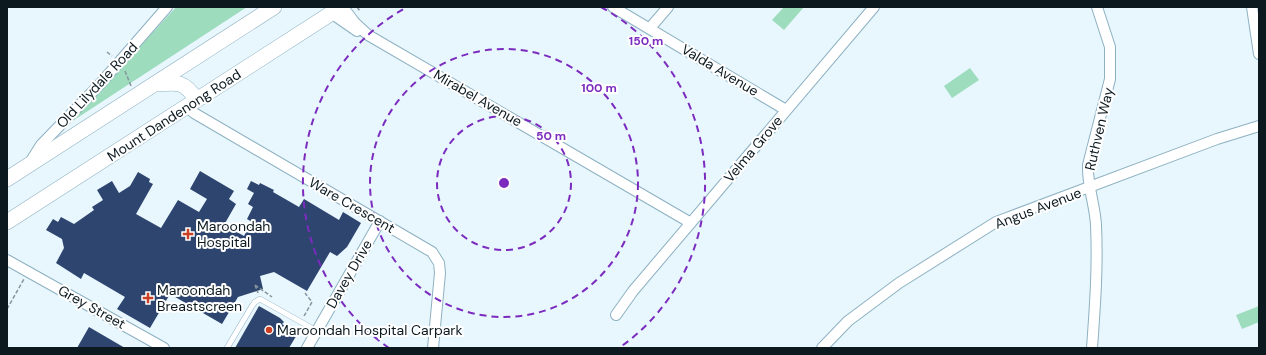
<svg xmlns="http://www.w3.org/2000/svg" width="1266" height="355" font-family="'DM Sans',sans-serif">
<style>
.green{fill:#9ddcbd}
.building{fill:#2e456f}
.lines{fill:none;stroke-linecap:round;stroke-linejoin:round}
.lane-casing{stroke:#8db1c2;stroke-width:6}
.street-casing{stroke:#8db1c2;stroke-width:12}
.primary-casing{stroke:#8db1c2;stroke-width:16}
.path{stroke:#87959c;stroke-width:1.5;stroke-dasharray:4 2;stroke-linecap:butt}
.lane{stroke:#fff;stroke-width:5}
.street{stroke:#fff;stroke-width:10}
.primary{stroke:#fff;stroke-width:15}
.ring{fill:none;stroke:#7b2cbf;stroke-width:2;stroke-dasharray:7 5}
.poi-dot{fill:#ca3f24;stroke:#fff;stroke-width:1.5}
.labels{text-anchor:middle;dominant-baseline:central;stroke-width:4;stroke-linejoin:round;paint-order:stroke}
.street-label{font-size:14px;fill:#0c1a20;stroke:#fff}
.poi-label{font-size:14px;fill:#0c1a20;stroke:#fff;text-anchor:start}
.centre{fill:#7b2cbf;stroke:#fff;stroke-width:2}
.ring-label{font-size:12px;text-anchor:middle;font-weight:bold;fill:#7b2cbf;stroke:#fff;stroke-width:4;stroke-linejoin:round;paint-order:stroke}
</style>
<rect width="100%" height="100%" fill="#e8f6fd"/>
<path class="green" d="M176 7H247L71 122Z
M784 7H804L784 30 772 20Z
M970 68 979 80 952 98 944 86Z
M1259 306V322L1242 329 1236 315Z"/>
<path class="building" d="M200 171 234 191 229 199 236 204 224 225 244 236 252 222 247 219 253 207 248 204 254 193 247 189 251 181 259 185 260 183 274 190 273 192 299 207 304 199 339 220 343 212 361 223 347 247 337 256 330 252 307 291 274 272 260 276 263 289 238 297 222 324 170 294 150 328 117 309 125 297 84 273 81 279 56 263 64 248 62 239 46 230 53 219 58 222 61 217 74 224 94 210 92 207 103 200 97 190 112 181 119 193 130 186 138 172 150 179 149 182 153 184 136 214 161 228 178 200 199 212 207 199 190 189Z
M259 306 280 318 284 322 282 324 298 333 289 348H235Z
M89 327 125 348H77Z"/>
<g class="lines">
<g class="lane-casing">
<path id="lane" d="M227 348 252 306 255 302 260 299 317 331"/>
</g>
<g class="street-casing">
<path id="street" d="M343 7 355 23 368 35 691 223
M613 7 786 110
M1252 7 1259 54
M331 13 357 31
M650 28 668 7
M187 107 194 113 432 252 439 263 440 273 433 348
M31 161 41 145 100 84 167 7
M7 260 164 348
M616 315 633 291 874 7
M307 348 380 221
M822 348 848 321 899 283 996 222 1217 139 1259 126
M1092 348C1095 307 1098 266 1096 225 1095 205 1087 185 1088 165L1110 79V47L1097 7"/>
</g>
<g class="primary-casing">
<path id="primary" d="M157 84C178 82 184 81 197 100
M7 179 274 7
M7 222 341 7"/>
</g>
<path class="path" d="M357 7 360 11
M107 52 112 56
M125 71 131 86
M255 285 258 293
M255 285 272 297
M7 309 24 279
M304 316 312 302 305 293"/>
<use href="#lane" class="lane"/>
<use href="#street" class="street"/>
<use href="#primary" class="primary"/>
</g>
<g class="ring">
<circle cx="504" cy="183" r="67"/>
<circle cx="504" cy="183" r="134"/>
<path d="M389 348A201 201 0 0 1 407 7M601 7A201 201 0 0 1 619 348"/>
</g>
<g class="poi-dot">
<path d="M186 228h4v4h4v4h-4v4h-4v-4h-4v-4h4z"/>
<path d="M146 292h4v4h4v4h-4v4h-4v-4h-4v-4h4z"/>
<circle cx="269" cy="330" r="4"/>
</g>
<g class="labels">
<g class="street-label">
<text transform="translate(720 70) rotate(31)">Valda Avenue</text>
<text transform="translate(97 85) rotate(-47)">Old Lilydale Road</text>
<text transform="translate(478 98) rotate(30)">Mirabel Avenue</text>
<text transform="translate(174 115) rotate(-33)">Mount Dandenong Road</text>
<text transform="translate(1099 129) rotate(-77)">Ruthven Way</text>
<text transform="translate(753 149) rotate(-50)">Velma Grove</text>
<text transform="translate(352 205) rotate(30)">Ware Crescent</text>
<text transform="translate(1038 208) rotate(-21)">Angus Avenue</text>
<text transform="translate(349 274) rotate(-60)">Davey Drive</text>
<text transform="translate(92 307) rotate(29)">Grey Street</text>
</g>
<g class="poi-label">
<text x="197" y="226">Maroondah<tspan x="197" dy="16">Hospital</tspan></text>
<text x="157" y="290">Maroondah<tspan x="157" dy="16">Breastscreen</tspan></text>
<text x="277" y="330">Maroondah Hospital Carpark</text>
</g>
</g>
<circle cx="504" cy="183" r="6" class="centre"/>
<g class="ring-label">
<text x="646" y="45">150 m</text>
<text x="599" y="92">100 m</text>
<text x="551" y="140">50 m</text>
</g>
<rect width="1266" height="355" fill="none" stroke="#0c1a20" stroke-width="16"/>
</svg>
